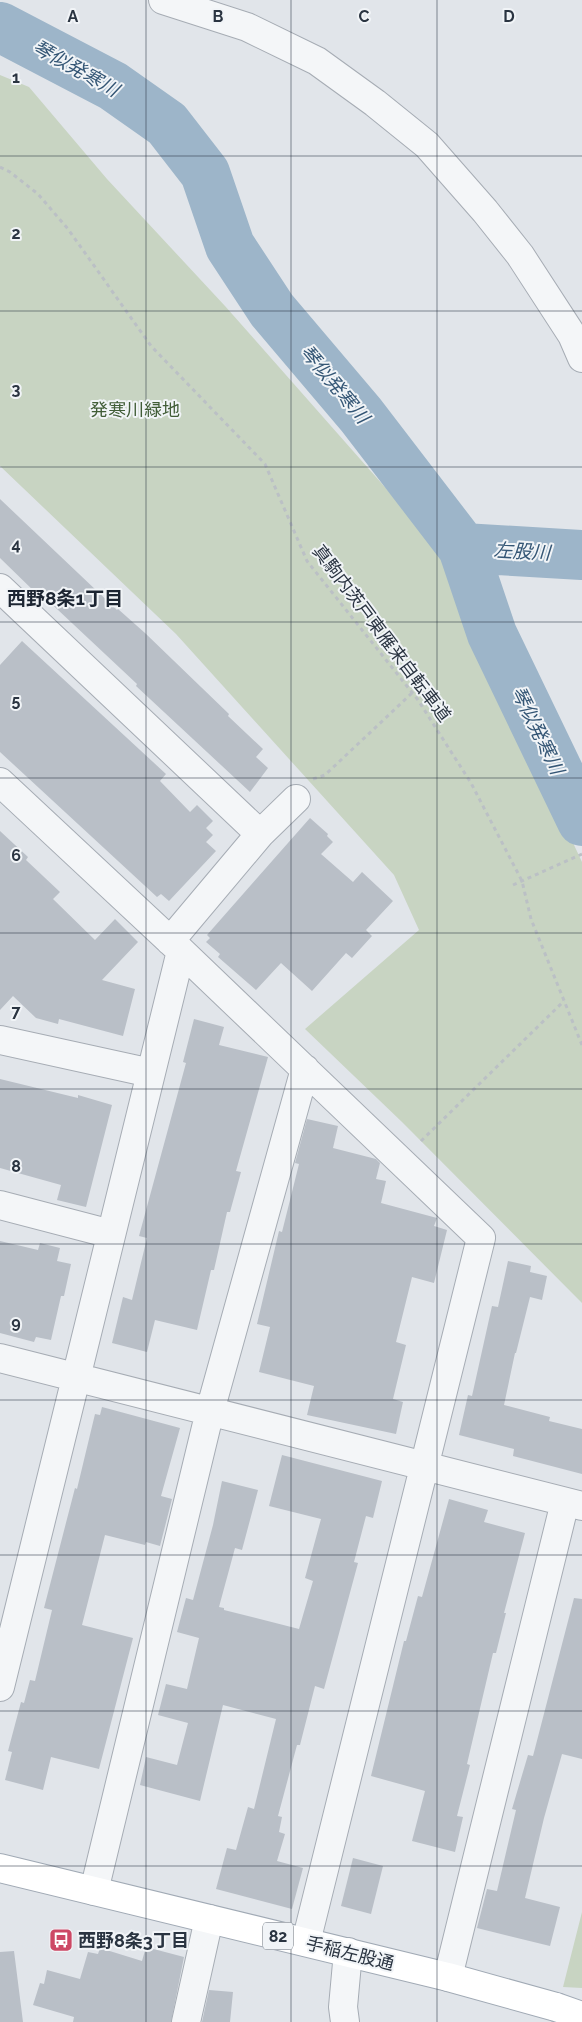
<svg xmlns="http://www.w3.org/2000/svg" width="582" height="2022" font-family="Raleway,'Noto Sans JP',sans-serif">
<style>
.green{fill:#c8d4c2}
.lines{fill:none;stroke-linecap:round;stroke-linejoin:round}
.river{stroke:#9db5c9;stroke-width:50}
.building{fill:#b9bfc7}
.minor-casing{stroke:#a6acb4;stroke-width:30}
.major-casing{stroke:#a1aab5;stroke-width:30}
.path{stroke:#bbc0c5;stroke-width:3;stroke-dasharray:4 4;stroke-linecap:butt}
.minor{stroke:#f4f6f8;stroke-width:28}
.major{stroke:#fff;stroke-width:28}
.major-bridge-casing{stroke:#a1aab5;stroke-width:30;stroke-linecap:butt}
.major-bridge{stroke:#fff;stroke-width:28}
.grid{fill:none;stroke:#2a3441;stroke-width:1;stroke-opacity:0.55}
.labels{text-anchor:middle;dominant-baseline:central;stroke-width:4;stroke-linejoin:round;paint-order:stroke}
.shield{fill:#f1f4f7;stroke:#666e78;stroke-width:1}
.shield-label{font-size:16px;font-weight:bold;fill:#2a3441}
.park-label{font-size:18px;fill:#415d37;stroke:#f1f4f7}
.street-label{font-size:18px;fill:#2a3441;stroke:#f1f4f7}
.poi-label{font-size:18px;font-weight:bold;fill:#2a3441;stroke:#f1f4f7;text-anchor:start}
.water-label{font-size:19px;font-style:italic;fill:#345675;stroke:#f1f4f7}
.neighbourhood-label{font-size:19px;font-weight:bold;fill:#1c2532;stroke:#f1f4f7}
.grid-label{font-size:16px;text-anchor:middle;font-weight:bold;fill:#2a3441;stroke:#f1f4f7;stroke-width:4;stroke-linejoin:round;paint-order:stroke}
</style>
<rect width="100%" height="100%" fill="#e1e5ea"/>
<path class="green" d="M0 75 29 87 107 179 225 306 443 553 530 751 582 862V1303L402 1122 305 1029 419 930 394 875 176 634 0 466Z
M582 1912V1988L563 1987Z"/>
<g class="lines">
<path class="river" d="M0 27 113 86 167 124 205 173 230 246 272 310 361 415 463 548 492 634 582 821
M463 548 582 555"/>
</g>
<path class="building" d="M0 499 117 610 118 609 145 633 229 714 228 716 263 749 256 757 268 768 250 792 136 686 137 684 41 594 39 596 0 558Z
M22 641 166 774 160 781 190 812 197 805 213 821 206 828 213 835 206 842 216 851 169 901 161 894 157 897 0 752V665Z
M310 818 328 834 327 836 333 842 321 854 353 882 362 872 393 901 366 930 372 936 352 958 346 953 312 991 281 963 256 990 218 957 220 954 206 942 210 938 207 935Z
M0 831 28 857 26 860 60 892 53 899 95 940 115 919 138 942 102 980 135 989 123 1036 59 1019 58 1024 36 1018 13 996 0 1010Z
M194 1019 224 1027 219 1045 268 1057 236 1171 241 1172 230 1212H227L214 1270H211L197 1330 155 1320 147 1352 112 1343 123 1297 132 1300 147 1238 139 1236 186 1063 183 1062Z
M0 1079 78 1098V1095L112 1105 86 1207 57 1200 61 1185 0 1168Z
M307 1119 338 1126 333 1148 376 1159 380 1163 376 1179 386 1181 381 1203 437 1218 434 1226 447 1230 434 1283 412 1277 396 1342 406 1345 393 1399 403 1402 396 1434 307 1415 314 1386 259 1372 270 1327 257 1324 279 1231 282 1232 299 1164 295 1163Z
M0 1241 38 1250 40 1243 60 1248 57 1261 71 1264 64 1296H61L51 1340 36 1337 34 1342 0 1333Z
M508 1261 531 1266 530 1272 547 1276 542 1300 530 1297 516 1353H515L504 1405 550 1417 549 1421 582 1429V1474L513 1456 514 1449 459 1435 468 1395 472 1396 492 1306 498 1307Z
M102 1407 180 1428 161 1496 172 1499 160 1546 146 1542 145 1545 105 1535 82 1625 133 1638 99 1769 51 1757 43 1790 5 1780 12 1752 8 1751 21 1702 24 1703 30 1680 35 1681 52 1610 44 1608 75 1488 77 1489 95 1414 100 1415Z
M282 1455 382 1481 373 1518 366 1516 354 1562 358 1563 324 1689 315 1686 300 1745H297L278 1816 282 1817 279 1832 285 1834 277 1861 303 1868 292 1909 216 1889 227 1848 236 1850 248 1807 254 1809 276 1719 223 1705 200 1801 140 1785 146 1757 177 1765 188 1723 158 1715 166 1684 187 1689 199 1638 177 1632 186 1598 193 1600 213 1525 222 1481 258 1490 242 1550 235 1548 219 1607 224 1608V1610L299 1629 313 1581 305 1578 321 1519 269 1506Z
M449 1499 488 1510 484 1522 525 1533 504 1613H506L496 1653H493L467 1764 470 1765 457 1816 463 1817 455 1852 412 1841 425 1791 371 1776 404 1641H406L418 1596 422 1597Z
M574 1598 582 1599V1759L562 1754 544 1818 525 1898 560 1907 550 1946 477 1928 487 1889 497 1891 516 1810 512 1809 528 1755 533 1756Z
M353 1858 383 1866 371 1914 341 1906Z
M146 1947 184 1957 171 2022H73L74 2017 33 2005 40 1983 44 1984 47 1970 80 1979 88 1952 98 1954 100 1948 142 1961Z
M14 1951 23 2022H0V1952Z
M209 1990 233 1992 230 2022H202Z"/>
<g class="lines">
<g class="minor-casing">
<path id="minor" d="M163 0 247 27 317 61 375 103 427 145 485 211 520 255 572 335 582 358
M0 588 260 834
M0 782 181 951 481 1238 306 1942
M170 941 260 834 296 799
M0 1040 151 1073
M0 1205 111 1234
M0 1358 582 1506
M0 1687 181 951
M94 1891 210 1411 305 1069
M448 1977 565 1502
M186 2022 209 1919
M345 2022 343 2007 348 1952"/>
</g>
<g class="major-casing">
<path id="major" d="M0 1868 448 1977 556 2007"/>
</g>
<path class="path" d="M0 167 10 172 38 194 68 229 151 346 265 464 307 561 418 700 471 783 522 881 531 919 582 1045
M313 779 325 775 412 693
M513 885 582 854
M421 1141 564 1001"/>
<use href="#minor" class="minor"/>
<use href="#major" class="major"/>
<g class="major-bridge-casing">
<path id="major-bridge" d="M556 2007 582 2016"/>
</g>
<use href="#major-bridge" class="major-bridge"/>
</g>
<path class="grid" d="M146 0V2022M291 0V2022M437 0V2022M0 156H582M0 311H582M0 467H582M0 622H582M0 778H582M0 933H582M0 1089H582M0 1244H582M0 1400H582M0 1555H582M0 1711H582M0 1866H582"/>
<defs>
<g id="bus-square" transform="scale(1.25)"><rect x="-9" y="-9" width="18" height="18" rx="4" fill="#cd4865" stroke="#f1f4f7"/><path d="M-5-6H5V4H4V6H2V4H-2V6H-4V4H-5ZM-3.5-4V0h7V-4ZM-3.5 1.2v1.5H-2V1.2ZM2 1.2v1.5H3.5V1.2Z" fill="#fff"/></g>
</defs>
<g fill-rule="evenodd">
<use href="#bus-square" x="61" y="1940"/>
</g>
<g class="labels">
<rect class="shield" x="263" y="1922.5" width="30" height="27" rx="4"/>
<g class="shield-label">
<text x="278" y="1936">82</text>
</g>
<g class="park-label">
<text x="135" y="409">発寒川緑地</text>
</g>
<g class="street-label">
<text transform="translate(382 633) rotate(53)">真駒内茨戸東雁来自転車道</text>
<text transform="translate(350 1953) rotate(14)">手稲左股通</text>
</g>
<g class="poi-label">
<text x="78" y="1940">西野8条3丁目</text>
</g>
<g class="water-label">
<text transform="translate(76 68) rotate(29)">琴似発寒川</text>
<text transform="translate(335 384) rotate(50)">琴似発寒川</text>
<text transform="translate(522 551) rotate(3)">左股川</text>
<text transform="translate(538 730) rotate(64)">琴似発寒川</text>
</g>
<g class="neighbourhood-label">
<text x="65" y="598">西野8条1丁目</text>
</g>
</g>
<g class="grid-label">
<text x="73" y="22">A</text>
<text x="218" y="22">B</text>
<text x="364" y="22">C</text>
<text x="509" y="22">D</text>
<text x="16" y="83">1</text>
<text x="16" y="239">2</text>
<text x="16" y="395">3</text>
<text x="16" y="550">4</text>
<text x="16" y="706">5</text>
<text x="16" y="861">6</text>
<text x="16" y="1017">7</text>
<text x="16" y="1172">8</text>
<text x="16" y="1328">9</text>
</g>
</svg>
